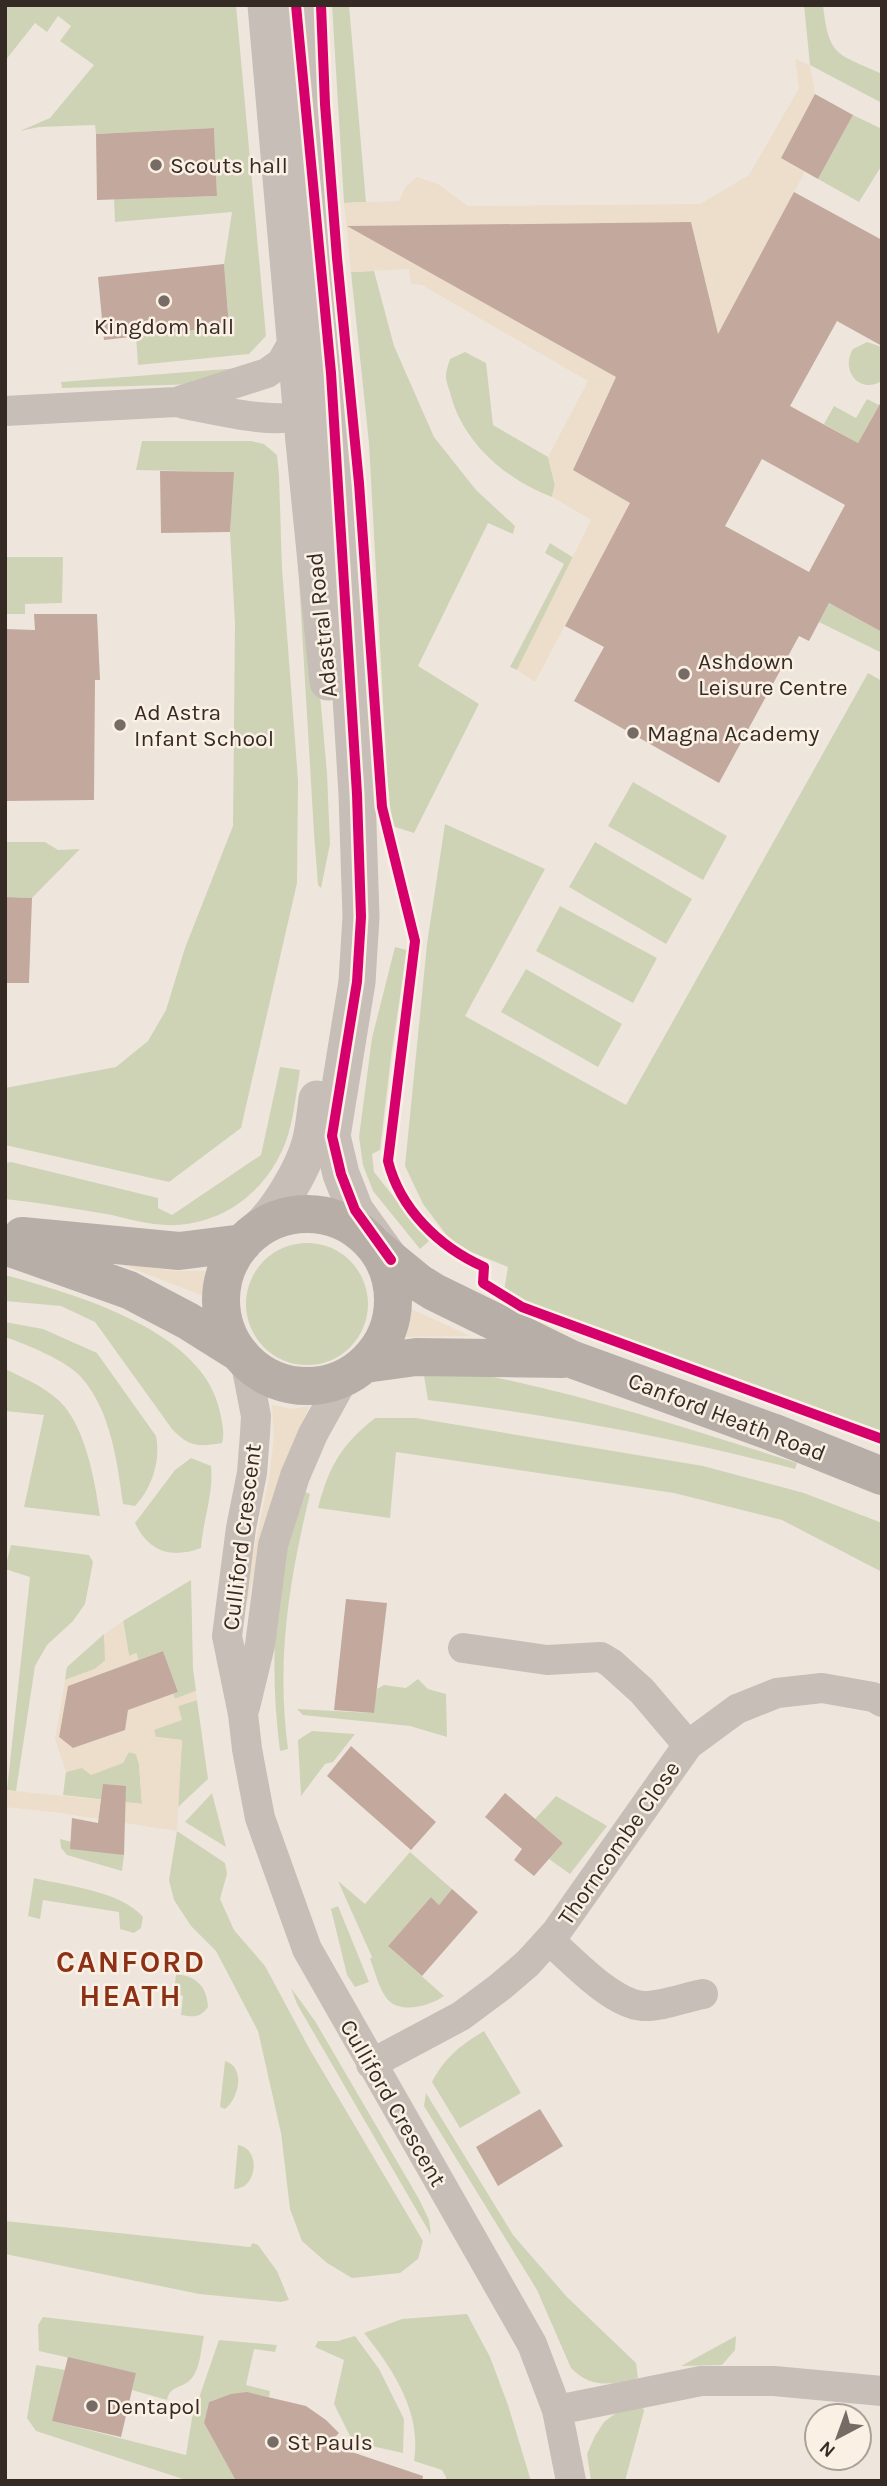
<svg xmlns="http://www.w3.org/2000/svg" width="887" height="2486" font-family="Karla,sans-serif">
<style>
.green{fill:#cfd3b6}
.plaza{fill:#eddecb}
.building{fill:#c3a89d;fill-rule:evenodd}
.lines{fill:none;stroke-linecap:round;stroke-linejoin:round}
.minor{stroke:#c6beb7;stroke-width:30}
.tertiary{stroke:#c6beb7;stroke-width:37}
.secondary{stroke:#b7aea7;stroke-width:38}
.cycleway-casing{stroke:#fbf0e4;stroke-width:15}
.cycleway{stroke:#d6006c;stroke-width:10}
.poi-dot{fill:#766c65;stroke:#fbf0e4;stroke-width:2.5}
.labels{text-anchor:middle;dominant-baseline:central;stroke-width:5;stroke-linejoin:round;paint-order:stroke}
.poi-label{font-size:23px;fill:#362a25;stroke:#fbf0e4;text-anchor:start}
.street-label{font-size:23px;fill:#362a25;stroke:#fbf0e4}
.district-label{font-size:30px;font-weight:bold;letter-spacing:2px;fill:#8d3116;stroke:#fbf0e4}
</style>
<rect width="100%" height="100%" fill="#eee6dd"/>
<path class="green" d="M5 5H236L266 336 249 354 138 365 136 336 229 325 224 264 232 212 115 222 114 199 217 196 214 128 96 134 95 125 39 127 20 131 50 118 94 65 60 41 71 26 58 16 47 32 35 23 5 61Z
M332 5H349L366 202 344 203Z
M804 5H823C829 58 837 53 882 74V103L810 65Z
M853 115 882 129V165L859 202 818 179Z
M374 271 394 346 434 437 476 490 515 526 513 534 488 523 418 666 479 704 414 833 392 826 387 775 369 443 351 272Z
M867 342 882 347V381C859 395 840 370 853 349Z
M465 352 486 363 493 425 548 457 555 485 552 497C507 480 464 444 451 396 450 390 445 381 446 375 446 370 449 363 450 359Z
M239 368 201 384 62 388 61 382Z
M867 399 879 405 858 443 824 424 834 406 856 418Z
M142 441H251L264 444 277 455 279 475 282 568 298 780 297 883 241 1128 169 1182 5 1145V1088L116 1067 148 1041 166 1010 185 948 233 826 235 624 230 532 233 472 136 470Z
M294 496 313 615 327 773 330 844 321 888 318 885 314 833Z
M550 543 574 558 517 670 510 667 564 564 545 553Z
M5 557H63L62 603 25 604V614H5Z
M829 603 882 632V653L819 622Z
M868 673 882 681V1431L549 1312 504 1291 508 1267 454 1245 423 1204 405 1166 427 944 445 824 545 869 465 1016 626 1105Z
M633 782 727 836 703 880 608 826Z
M5 842H45L58 850 80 849 32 898 5 897Z
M595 842 692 899 666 944 569 887Z
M560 906 657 958 633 1003 536 951Z
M395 947 407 950 391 1057 380 1150 372 1154 374 1172 429 1241 420 1249 373 1191 363 1165 359 1137 372 1038Z
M526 969 622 1024 598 1067 501 1012Z
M280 1067 300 1070C297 1088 295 1106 291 1124 277 1187 220 1233 154 1224 139 1222 125 1218 112 1215 76 1209 41 1203 5 1199V1163L11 1162 158 1198V1208L172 1215 261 1155Z
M246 1304a61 61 0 1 1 122 0a61 61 0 1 1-122 0Z
M5 1275C74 1294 204 1330 220 1412 222 1422 225 1433 222 1443 198 1447 189 1447 172 1429L95 1322 61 1306 5 1301Z
M5 1322 43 1329 97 1353 156 1436C161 1460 152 1488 135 1506L123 1504C117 1461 111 1411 81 1377 67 1361 26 1344 5 1337Z
M5 1369C26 1379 50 1389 65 1407 87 1435 95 1482 100 1516L24 1507 44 1415 5 1411Z
M453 1369C570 1390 683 1427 797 1463L795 1469C675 1438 552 1415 428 1400L423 1370Z
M375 1418H416L703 1466 804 1493 882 1523V1572L782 1520 674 1493 396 1452 390 1518 318 1508C329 1466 341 1445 375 1418Z
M191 1458 211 1466C214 1493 203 1520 201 1548 171 1559 149 1552 135 1523L175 1470Z
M303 1491 310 1494C289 1581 276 1659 288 1749L280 1751C272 1689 272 1626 284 1564 288 1539 296 1515 303 1491Z
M11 1545 89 1555 93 1562 85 1604 73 1621 47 1645 35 1666 16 1791 7 1790 30 1577 5 1569Z
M191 1580 193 1668 196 1691 175 1699 173 1694 178 1692 163 1651 138 1660 136 1653 129 1656 123 1621Z
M104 1634 106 1660 95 1669 65 1680 67 1667Z
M418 1679 428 1689 446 1694 447 1737 410 1726 303 1715 297 1709 373 1713 377 1689 384 1685 406 1688Z
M197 1700 208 1779 177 1808 182 1740 155 1737 154 1729 181 1720 178 1706Z
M312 1731 355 1734 333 1762 325 1764 301 1796 298 1740Z
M129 1752 136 1754 139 1764 142 1804 63 1795 66 1772Z
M212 1793 226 1847 185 1822Z
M556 1796 607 1826 570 1874 549 1859 563 1843 535 1819Z
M177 1831 225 1863 227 1874 220 1899 234 1930 265 1966 309 2048 423 2241 418 2259 400 2273 352 2278 327 2263 302 2241 290 2209 281 2133 258 2031 216 1951 191 1926 174 1900 169 1880Z
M60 1839 124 1855 122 1871 67 1855 61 1848Z
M410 1852 452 1889 439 1905 431 1897 388 1946 444 1996C430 2006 401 2014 388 2000 379 1990 375 1971 370 1959L372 1957 338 1881 365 1904Z
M34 1878C67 1886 121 1891 143 1917L141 1928 134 1933 120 1929 119 1912 43 1900 40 1919 28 1916Z
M338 1906 369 1982 355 1987 347 1975 331 1909Z
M176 1974C196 1976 207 1986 208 2007 200 2018 194 2017 181 2015L183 1996 174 1993Z
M291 1988 315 2021 419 2199 429 2220 431 2235 297 2004Z
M484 2031 521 2093 460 2128 432 2082C445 2057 461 2045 484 2031Z
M225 2061C246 2067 239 2099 225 2109L220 2107Z
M426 2093 513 2235 567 2297 636 2363 638 2378C612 2385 591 2389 571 2368L537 2290 424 2106Z
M238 2145C261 2148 258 2189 234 2189Z
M5 2221 250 2247 253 2243 258 2245 277 2271 289 2300 281 2302 199 2294 5 2254Z
M467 2314 490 2357 508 2405 531 2481H446V2477L442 2470 414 2461C422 2413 393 2369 364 2333L402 2319Z
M43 2317 204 2336C201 2349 200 2370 191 2379 182 2389 170 2385 167 2400L132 2390 136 2373 39 2351 38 2325Z
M355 2336 379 2369 404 2419 403 2453 353 2442 334 2404 344 2360 315 2347 318 2341H338Z
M736 2336 735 2350 722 2365 681 2366Z
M219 2340 277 2345 275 2352 254 2349 246 2385 270 2391 269 2397C243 2391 233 2393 209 2402L204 2423 236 2481H189L36 2431 27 2418 36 2365 65 2370 53 2421 186 2455 192 2418Z
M642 2403 644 2411 625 2481H591L587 2454 595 2436 604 2422 620 2410Z"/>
<path class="plaza" d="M795 59 810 65 815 94 781 158 805 172 700 368 676 355 709 296 691 222 348 226 676 411 609 391 573 469 630 503 535 682 517 670 591 520 552 497 555 485 548 457 588 381 422 285 411 284 409 269 351 272 344 203 399 201 406 186 417 177 438 184 468 206 700 204 749 175 799 88Z
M116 1262 174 1271H213L206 1297Z
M406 1307 425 1315 470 1336 405 1337Z
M272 1405 292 1409 309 1406 281 1481 261 1541 248 1601 243 1599 269 1479 274 1437Z
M123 1621 129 1656 137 1653 138 1660 68 1686 59 1738 74 1748 124 1730 130 1701 145 1704 173 1694 175 1699 196 1691 197 1700 178 1706 182 1720 154 1730 156 1737 182 1740 177 1831 60 1813 5 1807V1790L142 1804 139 1764 136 1754 129 1752 123 1763 91 1775 82 1768 66 1772 55 1739 65 1680 95 1669 105 1661 104 1634Z"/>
<path class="building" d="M815 94 853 115 818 179 781 158Z
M214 128 217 196 97 200 96 134Z
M794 192 882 240V346L837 321 790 406 858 443 882 400V632L829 603 809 641 799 636 719 783 574 701 604 647 565 626 630 503 573 470 616 377 347 226 691 222 718 334ZM762 459 845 505 809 572 725 526Z
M224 264 229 326 104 340 98 277Z
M160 471 234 472 230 532 161 533Z
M34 614H97L100 680H95L94 800 5 801V629L35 630Z
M5 897 32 898 29 983H5Z
M346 1599 387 1603 374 1713 334 1710Z
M163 1651 178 1692 128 1710 125 1730 73 1748 59 1737 68 1686Z
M351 1746 436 1822 411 1850 327 1776Z
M103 1784 126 1786 124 1855 70 1849 72 1818 98 1823Z
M505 1793 563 1843 534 1876 514 1860 522 1849 485 1817Z
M452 1889 478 1912 422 1976 388 1946 431 1897 439 1905Z
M540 2109 563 2146 498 2186 476 2147Z
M68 2357 136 2373 121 2437 52 2421Z
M247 2392 306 2406 326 2420 339 2433 328 2444 423 2476 422 2481H236L204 2423 209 2402 231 2394Z"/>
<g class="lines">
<path class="minor" d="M184 404C213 409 276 426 302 414
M5 411 176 402 267 373 281 363 295 339
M245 1359 256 1416 255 1434 252 1473 241 1528 227 1636 243 1714 247 1749 260 1818 307 1949 532 2344 557 2410 571 2481
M463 1648 547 1660 601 1657 611 1663 642 1691 688 1745
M245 1707 260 1645 273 1545 295 1476 313 1434 344 1378
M549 1940C572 1960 612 2004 643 2006 660 2007 687 1997 703 1994
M371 2064 461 2016 500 1987 528 1963 557 1931 688 1745 737 1709 777 1693 822 1688 873 1697 882 1702
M557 2410 701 2381H774L882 2391"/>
<path class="tertiary" d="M266 5 304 442 328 682
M296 5 331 373 357 794 361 917 357 982 332 1136 341 1174 355 1210 391 1260
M258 1229C278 1211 303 1169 310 1143 314 1129 315 1114 317 1099"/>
<path class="secondary" d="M221 1300a86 86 0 1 1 172 0a86 86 0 1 1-172 0Z
M22 1236 179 1251 243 1243
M5 1246 129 1290 188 1321 239 1353
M374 1246 418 1282 434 1292 571 1359 772 1432 882 1476
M365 1364 416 1357 562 1359"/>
<g class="cycleway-casing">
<path id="cycleway" d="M296 5 331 373 357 794 361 917 357 982 332 1136 341 1174 355 1210 391 1260
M321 5 325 104 337 258 359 483 382 807 415 941 388 1161C400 1209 439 1247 484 1267L483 1283 522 1307 549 1317 882 1439"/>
</g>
<use href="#cycleway" class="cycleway"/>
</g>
<g class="poi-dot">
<circle cx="156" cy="165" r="7"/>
<circle cx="164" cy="301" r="7"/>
<circle cx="684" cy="674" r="7"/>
<circle cx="120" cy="725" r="7"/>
<circle cx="633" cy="733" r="7"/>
<circle cx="92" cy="2406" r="7"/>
<circle cx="273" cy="2442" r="7"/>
</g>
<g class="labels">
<g class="poi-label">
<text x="170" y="165">Scouts hall</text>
<text x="164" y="326" text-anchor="middle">Kingdom hall</text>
<text x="698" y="661">Ashdown<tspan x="698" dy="26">Leisure Centre</tspan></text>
<text x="134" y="712">Ad Astra<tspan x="134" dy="26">Infant School</tspan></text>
<text x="647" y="733">Magna Academy</text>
<text x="106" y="2406">Dentapol</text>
<text x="287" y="2442">St Pauls</text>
</g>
<g class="street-label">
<text transform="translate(322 625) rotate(-96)">Adastral Road</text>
<text transform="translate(727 1417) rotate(21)">Canford Heath Road</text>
<text transform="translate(242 1537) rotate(-83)">Culliford Crescent</text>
<text transform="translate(619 1843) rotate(-55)">Thorncombe Close</text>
<text transform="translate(393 2103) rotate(60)">Culliford Crescent</text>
</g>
<g class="district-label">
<text x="131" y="1962">CANFORD<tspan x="131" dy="34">HEATH</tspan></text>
</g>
</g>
<rect width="887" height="2486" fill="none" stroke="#362a25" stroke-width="14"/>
<g transform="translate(838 2437) rotate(221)"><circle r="33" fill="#fbf0e4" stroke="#aca198" stroke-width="2"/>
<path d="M0-5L12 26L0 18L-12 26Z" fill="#766c65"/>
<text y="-10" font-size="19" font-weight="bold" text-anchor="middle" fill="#362a25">N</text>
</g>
</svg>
